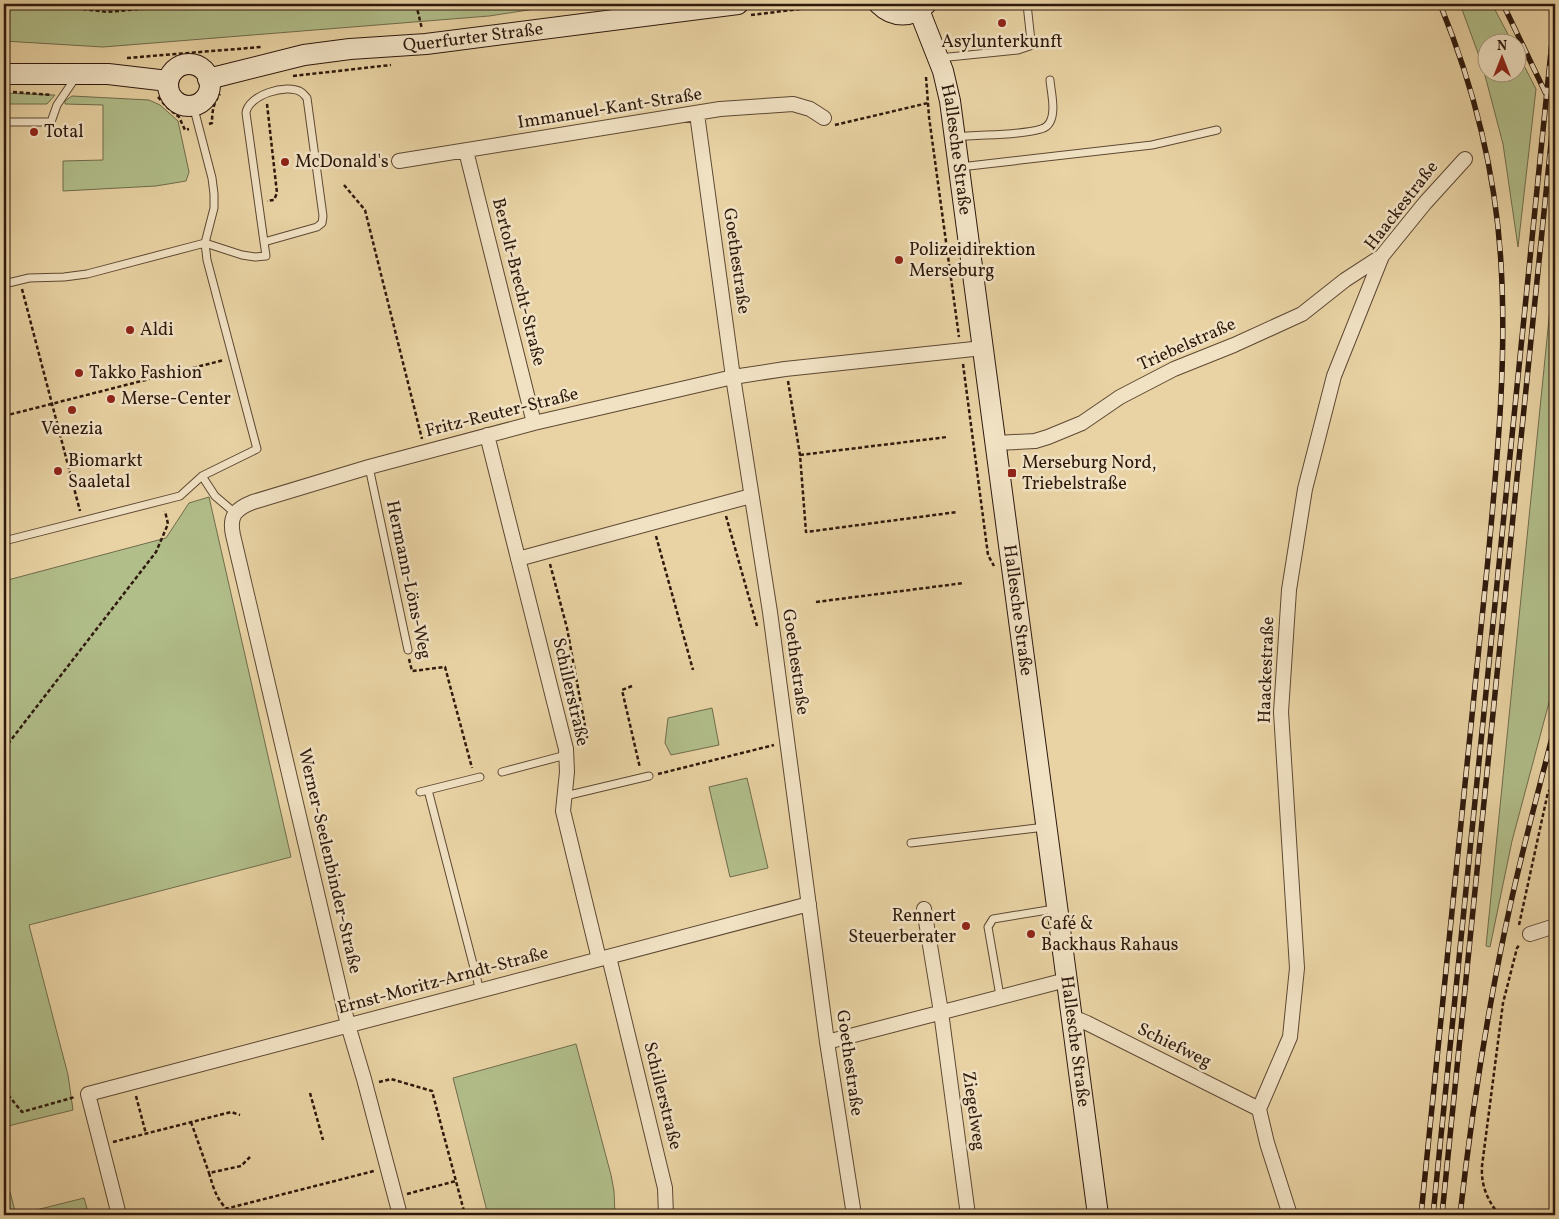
<svg xmlns="http://www.w3.org/2000/svg" width="1559" height="1219" font-family="Vollkorn,serif">
<style>
.green{fill:#b1be8a;stroke:#706c4c}
.lines{fill:none;stroke-linecap:round;stroke-linejoin:round}
.service-casing{stroke:#5d4833;stroke-width:9}
.minor-casing{stroke:#5d4833;stroke-width:16}
.secondary-casing{stroke:#2e190d;stroke-width:22}
.path{stroke:#2e190d;stroke-width:2.5;stroke-dasharray:4 2.5;stroke-linecap:butt}
.service{stroke:#f1e2c4;stroke-width:7}
.minor{stroke:#f1e2c4;stroke-width:14}
.secondary{stroke:#f1e2c4;stroke-width:20}
.rail-casing{stroke:#2e190d;stroke-width:5.5}
.rail{stroke:#f1e2c4;stroke-width:4;stroke-dasharray:11;stroke-linecap:butt}
.poi-dot{fill:#8f2418;stroke:#f1e2c4;stroke-width:2}
.labels{text-anchor:middle;dominant-baseline:central;stroke-width:5;stroke-linejoin:round;paint-order:stroke}
.street-label{font-size:18px;fill:#2e190d;stroke:#f1e2c4}
.poi-label{font-size:18px;fill:#2e190d;stroke:#f1e2c4;text-anchor:start}
</style>
<rect width="100%" height="100%" fill="#e9d3a4"/>
<filter id="stains"><feTurbulence type="fractalNoise" baseFrequency=".004" numOctaves="4"/><feColorMatrix values="0 0 0 0 .2 0 0 0 0 .09 0 0 0 0 .02 0 0 0 .5 -.17"/></filter>
<radialGradient id="worn" r=".72"><stop offset=".6" stop-color="#630" stop-opacity="0"/><stop offset="1" stop-color="#630" stop-opacity=".3"/></radialGradient>
<path class="green" d="M4 4H568L489 16 103 47 4 41Z
M1460 4H1492L1512 42H1486V72H1516L1517 52 1536 89 1518 247 1503 144 1482 64Z
M4 93 52 95H55L47 104H4Z
M72 96 149 100 160 105 178 121 189 172 186 181 156 186 63 191V161L103 160V105L65 104V101Z
M1555 259V680L1512 841 1490 947 1486 946Z
M209 497 291 857 29 925 68 1075 73 1110 4 1127V581L166 538 189 503Z
M712 708 719 745 671 755 665 743 668 718Z
M747 778 768 868 730 877 709 787Z
M576 1044 611 1175 614 1191 615 1215H488L453 1078Z
M4 1169 16 1215 84 1198 89 1215H4Z"/>
<g class="lines">
<g class="service-casing">
<path id="service" d="M939 58 1018 50 1030 46 1031 41 1027 4
M4 122H51L57 105 76 77
M955 137C981 134 1018 136 1041 129 1045 128 1048 126 1050 122 1056 111 1051 92 1050 80
M960 167 1152 145 1217 130
M4 284 29 278 64 277 87 274 205 243 242 255 255 257 266 256 264 242 246 113C248 95 287 83 301 92 303 93 305 96 307 98L323 216 322 223 317 227 264 242
M369 467 408 650
M202 476 215 496 235 513
M4 541 180 496 202 476 257 449 207 260 205 243 214 208V194L212 178 193 105
M502 772 566 755
M428 790 480 991
M420 792 480 777
M565 796 649 776
M911 843 1045 827
M1000 996 988 927 993 919 1054 909"/>
</g>
<g class="minor-casing">
<path id="minor" d="M697 114 733 377 770 612 827 1042 854 1215
M466 151 534 423
M399 161 720 109 793 104 810 109 824 118
M487 435 566 749 567 772 563 811 599 959
M996 443 1035 441 1048 437 1082 423 1120 397 1174 369 1234 345 1302 314 1345 280 1382 256
M518 559 751 496
M924 909 941 1012 968 1215
M1530 934 1555 926
M609 957 665 1188 666 1215
M1071 1022 1080 1020 1087 1023 1259 1109
M827 1042 1066 980
M119 1215 88 1094 809 904
M400 1215 364 1079 348 1025 233 535C229 516 235 509 253 502L369 467 534 423 733 377 785 369 983 348
M1290 1215 1267 1143 1259 1109 1290 1037 1297 968 1281 712 1289 590 1305 489 1334 376 1382 256 1425 203 1465 159"/>
</g>
<g class="secondary-casing">
<g id="secondary">
<path d="M879 4C893 18 912 18 926 4"/>
<path id="s1" d="M919 10 943 71 950 101 1098 1215"/>
<circle cx="189" cy="85" r="21"/>
<path d="M4 74H108L168 81"/>
<path id="s2" d="M208 79 304 55 350 49 426 44 738 4"/>
</g>
</g>
<path class="path" d="M44 4 107 12 194 4
M416 4 422 29
M751 15 841 4
M127 58 261 47
M293 76 391 65
M926 77 929 117 959 337
M13 92 52 95
M158 97 167 107 179 117 185 130 189 129
M267 104 277 193 274 200 267 201
M209 124 212 123C212 113 213 103 220 94
M835 125 928 103
M344 185 365 210 422 439
M22 289 80 511
M963 364 988 555 994 566
M788 381 800 455 806 532 957 512
M4 416 224 360
M800 455 947 437
M726 516 757 626
M656 536 693 670
M550 564 567 628 587 737 578 742
M816 602 964 583
M409 659 412 671 445 667 472 768
M632 686 622 690 640 768
M4 749 156 552 168 524 165 511
M658 774 774 745
M1519 925 1548 792 1555 785
M379 1082 391 1079 432 1091 465 1215
M4 1090 22 1112 75 1097
M310 1093 323 1140
M136 1096 146 1134
M191 1122 209 1173
M113 1142 231 1112 240 1115
M4 1194 10 1215
M407 1194 456 1181
M225 1209 374 1171
M233 1215C217 1201 215 1193 209 1173L241 1166 250 1157
M1499 1215C1487 1199 1481 1186 1482 1166L1503 1003 1517 948 1520 944"/>
<use href="#service" class="service"/>
<use href="#minor" class="minor"/>
<use href="#secondary" class="secondary"/>
<g class="rail-casing">
<path id="rail" d="M1503 4 1546 94
M1421 1215 1488 559C1497 461 1507 363 1501 264 1496 174 1474 87 1440 4
M1433 1215 1555 12
M1442 1215 1555 104
M1460 1215C1472 1110 1488 1005 1511 902 1524 843 1540 785 1555 726"/>
</g>
<use href="#rail" class="rail"/>
</g>
<g class="poi-dot">
<circle cx="1002" cy="23" r="5"/>
<circle cx="34" cy="132" r="5"/>
<circle cx="285" cy="162" r="5"/>
<circle cx="899" cy="260" r="5"/>
<circle cx="130" cy="330" r="5"/>
<circle cx="79" cy="373" r="5"/>
<circle cx="111" cy="399" r="5"/>
<circle cx="72" cy="410" r="5"/>
<circle cx="58" cy="471" r="5"/>
<rect x="1007" y="468" width="10" height="10" rx="2.5"/>
<circle cx="966" cy="926" r="5"/>
<circle cx="1031" cy="934" r="5"/>
</g>
<g class="labels">
<g class="street-label">
<text stroke="none"><textPath href="#s2" startOffset="269">Querfurter Straße</textPath></text>
<text transform="translate(610 109) rotate(-9)">Immanuel-Kant-Straße</text>
<text stroke="none"><textPath href="#s1" startOffset="145">Hallesche Straße</textPath></text>
<text transform="translate(1402 206) rotate(-52)">Haackestraße</text>
<text transform="translate(736 261) rotate(82)">Goethestraße</text>
<text transform="translate(518 282) rotate(76)">Bertolt-Brecht-Straße</text>
<text transform="translate(1187 345) rotate(-24)">Triebelstraße</text>
<text transform="translate(502 413) rotate(-14)">Fritz-Reuter-Straße</text>
<text transform="translate(408 580) rotate(78)">Hermann-Löns-Weg</text>
<text stroke="none"><textPath href="#s1" startOffset="610">Hallesche Straße</textPath></text>
<text transform="translate(795 662) rotate(82)">Goethestraße</text>
<text transform="translate(1267 670) rotate(-88)">Haackestraße</text>
<text transform="translate(570 692) rotate(77)">Schillerstraße</text>
<text transform="translate(329 861) rotate(77)">Werner-Seelenbinder-Straße</text>
<text transform="translate(443 981) rotate(-15)">Ernst-Moritz-Arndt-Straße</text>
<text stroke="none"><textPath href="#s1" startOffset="1045">Hallesche Straße</textPath></text>
<text transform="translate(1174 1046) rotate(26)">Schiefweg</text>
<text transform="translate(849 1063) rotate(82)">Goethestraße</text>
<text transform="translate(662 1096) rotate(76)">Schillerstraße</text>
<text transform="translate(973 1111) rotate(82)">Ziegelweg</text>
</g>
<g class="poi-label">
<text x="1002" y="42" text-anchor="middle">Asylunterkunft</text>
<text x="44" y="132">Total</text>
<text x="295" y="162">McDonald's</text>
<text x="909" y="250">Polizeidirektion<tspan x="909" dy="21">Merseburg</tspan></text>
<text x="140" y="330">Aldi</text>
<text x="89" y="373">Takko Fashion</text>
<text x="121" y="399">Merse-Center</text>
<text x="72" y="429" text-anchor="middle">Venezia</text>
<text x="68" y="461">Biomarkt<tspan x="68" dy="21">Saaletal</tspan></text>
<text x="1022" y="463">Merseburg Nord,<tspan x="1022" dy="21">Triebelstraße</tspan></text>
<text x="956" y="916" text-anchor="end">Rennert<tspan x="956" dy="21">Steuerberater</tspan></text>
<text x="1041" y="924">Café &amp;<tspan x="1041" dy="21">Backhaus Rahaus</tspan></text>
</g>
</g>
<rect width="1559" height="1219" fill="none" stroke="#e9d3a4" stroke-width="20"/>
<rect x="5" y="5" width="1549" height="1209" fill="none" stroke="#2e190d" stroke-width="2.5"/>
<rect x="10" y="10" width="1539" height="1199" fill="none" stroke="#2e190d"/>
<g transform="translate(1502 58)"><circle r="24" fill="#f1e2c4" stroke="#a3927b"/>
<path d="M0-4L9 19L0 12L-9 19Z" fill="#8f2418"/>
<text y="-8" font-size="14" font-weight="bold" text-anchor="middle" fill="#2e190d">N</text>
</g>
<rect width="100%" height="100%" filter="url(#stains)"/>
<rect width="100%" height="100%" fill="url(#worn)"/>
</svg>
